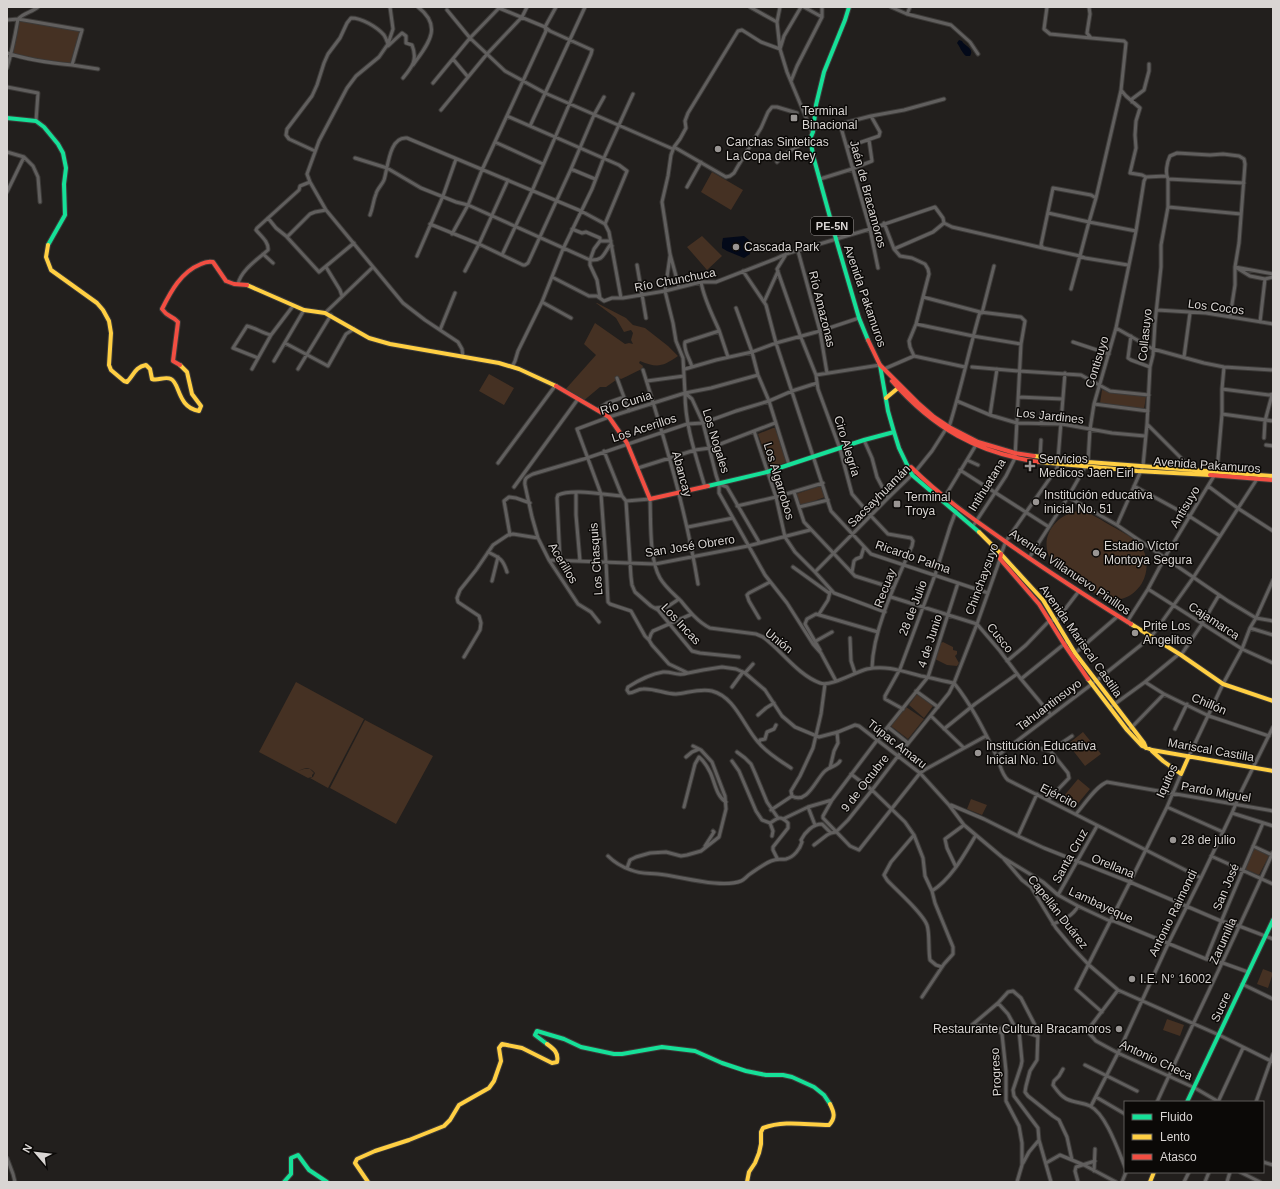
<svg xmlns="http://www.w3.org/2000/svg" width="1280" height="1189" font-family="Helvetica,sans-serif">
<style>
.green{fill:#453123}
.water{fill:#030919}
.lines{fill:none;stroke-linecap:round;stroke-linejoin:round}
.street-casing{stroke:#3c3a38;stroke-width:5}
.fast-casing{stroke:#3c3a38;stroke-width:6}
.slow-casing{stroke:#3c3a38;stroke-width:6}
.jam-casing{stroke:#3c3a38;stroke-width:6}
.street{stroke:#615f5e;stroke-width:3}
.fast{stroke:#16e098;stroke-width:4}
.slow{stroke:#ffcf43;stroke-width:4}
.jam{stroke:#f24e42;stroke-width:4}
.poi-dot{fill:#999593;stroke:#0b0907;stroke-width:1.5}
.labels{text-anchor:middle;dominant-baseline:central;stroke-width:3;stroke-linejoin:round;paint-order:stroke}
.shield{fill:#0b0907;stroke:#9b9896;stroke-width:1}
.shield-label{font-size:11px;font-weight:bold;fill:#d9d5d3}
.poi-label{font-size:12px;fill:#d9d5d3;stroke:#0b0907;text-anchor:start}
.street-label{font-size:12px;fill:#d9d5d3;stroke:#0b0907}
</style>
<rect width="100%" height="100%" fill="#221f1d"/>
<path class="green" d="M19 20 80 31 71 64 33 59 12 54Z
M712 172 743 190 731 210 701 192Z
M702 236 722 256 707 270 687 247Z
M596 303H597L626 318 633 325 645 328 668 346 678 356C662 367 657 368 640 361L639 363 643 366 642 369C634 372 629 376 621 379L617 377 616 380 606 387H600L582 402 564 391 596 355 584 344 595 323 625 344 629 343 633 344 631 340 633 333 631 330 624 332 616 318Z
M489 374 514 388 504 405 479 391Z
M1102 390 1146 397 1144 409 1100 403Z
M773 428H775L787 461 785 463 770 468 758 434Z
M820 486 822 487 825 497 803 505 799 504 796 494Z
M1078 511C1089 511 1099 519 1108 524 1117 529 1126 534 1134 539 1148 549 1150 569 1142 583 1137 591 1130 597 1121 599 1115 600 1108 599 1103 597 1092 593 1057 570 1051 560 1038 538 1055 515 1078 511Z
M943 642 953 647V650L957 651V654L955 656 959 663 957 666 947 665 935 659 941 643Z
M296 682 364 719 328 788 310 778 313 777 315 773C309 766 305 768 298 771L304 769H310L314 773 312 775V777L308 778 259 752Z
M917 694 933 706 924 718 909 705Z
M906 707 924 719 908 739 891 726Z
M365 720 433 756 396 824 330 788Z
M1083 732 1101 754 1085 766 1068 744Z
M1078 779 1090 789 1075 807 1063 797Z
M971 799 987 805 982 815 967 809Z
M1254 848 1269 856 1259 875 1245 869Z
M1263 969 1273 973 1268 988 1257 984Z
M1167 1019 1184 1025 1180 1036 1163 1030Z"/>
<path class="water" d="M959 40 962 41C964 46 975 48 970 56H966C962 53 960 47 957 43Z
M744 236 749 240 750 254 744 258 727 251 722 248V243L723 238Z"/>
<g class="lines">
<g class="street-casing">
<path id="street" d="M390 7 393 29 388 44 379 57 356 76 347 88 319 141 307 174 310 182 326 210 398 297 403 303 425 320 458 342 462 349 463 357
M750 7 777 22
M780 7 777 22 780 49 787 72 812 132
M804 7 822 17
M891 7 907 14 951 25 970 42 978 54
M1047 7 1044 29 1050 34 1091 38
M1089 7 1090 14 1087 33 1091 38 1124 41 1126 43 1121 90 1126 96 1140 108 1136 121 1135 135 1136 148 1130 173 1142 175 1146 177
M447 10 470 38 505 71 545 93 673 149
M907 14 910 7
M7 20 18 19C24 13 32 12 38 7
M388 46 402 33 406 36V43L412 45C418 60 412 67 403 78
M7 53C28 60 50 63 72 65L82 30 18 19C15 36 12 52 7 68
M453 59 468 77
M72 65 98 69
M413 65C427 45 444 27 418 7
M791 81 797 66 822 17V7
M433 83 470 38 499 8
M7 87 38 93 36 121
M1132 102V99L1144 90 1149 71V64
M441 110 487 54 522 17 527 7
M507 116 619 165 627 171 605 224
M840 124 870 229 878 268
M530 126 585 7
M813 129 840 124 871 116 904 110 944 99
M495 142 543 164
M674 147 726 177 730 176 734 173 738 166 761 128 768 112 772 107H777L797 113
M847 147 879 136 880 132 871 116
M315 151 289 139 286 135 287 129 312 96 317 85 324 63 328 54 340 38 347 23 351 18C362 18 377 27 384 35 386 38 387 41 388 44
M7 152 24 157 33 166 38 177 40 202
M355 158 387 168 421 188 456 202 468 205 590 260 594 249 600 241H611
M777 162 785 154 810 139
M571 169 595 179
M820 179 852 169 872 161 869 140
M1168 179 1244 183
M687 187 701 162
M7 192 24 157
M1096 198 1121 90
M1168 207 1241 214
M1048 213 1089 222 1080 256 1085 258 1128 265
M370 215C373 208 373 201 376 194 377 189 382 185 384 180 388 168 389 136 407 138L581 211 605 224 609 232 621 298
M268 218 276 228 286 236 319 272 354 243
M884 223 894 249 900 256 912 258 925 264 928 269 929 274 916 324 909 341 910 347 914 356 965 367
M944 223 952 227 1043 248
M430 224 479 244 523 265H525L528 263 571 169 594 115 604 97
M572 229 582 233 586 232 600 238V241
M452 234 468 205 482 170 546 31 545 27 499 8 500 7
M287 237 310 214 315 212 326 210
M798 251 820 331 827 373
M263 254 273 263
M502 255 532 191 591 54 592 50 550 31 545 27 556 7
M417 256 443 196 456 159
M670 256 665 291 673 323 676 341 683 358 685 393 692 399 703 423 716 475 719 484V493L765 575 787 603 813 644 821 653 836 681
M785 256 777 269 800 335 816 375 818 389 840 449 852 494 871 516 888 534 911 538 913 541 912 546C896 582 873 629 872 668
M637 265 646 318
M326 267 340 290 342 296
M1235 267 1273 274
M1237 268 1250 276 1265 279
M465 271 479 244 508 180
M743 271 766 305 776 343 831 511 871 554 988 593
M552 277 589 296H597L604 301 612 298H623L665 291 701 282H716L775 259 786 254 870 229 935 207 943 218 944 223 933 232 894 249
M701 282C704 299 712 314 719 330 722 339 725 348 728 357
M238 284C241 270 258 259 268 250 269 242 261 236 256 230L257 228 299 190 300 186 310 182
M679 287 670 254 662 202 668 176 671 155 674 147 680 139 686 128 685 121 688 113 738 31 742 30 761 42 780 49 784 36 801 7
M1071 289 1080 256 1043 248 1041 245 1053 188 1091 195 1096 198 1089 222 1136 231
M923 297 980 312C969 350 961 389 949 427
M600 298 597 280 590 265V260C603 261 603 255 610 245L612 246
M542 302 571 318
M764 302 778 271
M736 308 752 352 758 375 769 401 789 465
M1157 310 1206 313 1273 324
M325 313 373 267
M982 313 994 266
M1260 322 1265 279 1273 277
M916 324 973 336 1021 344
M1116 328 1153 349 1204 363 1224 367 1273 370
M440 330 455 293
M1131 336 1128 358 1131 360 1150 367
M1073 342 1109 354
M285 343 328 366 346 334 354 329
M1184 357 1190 313
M258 358 233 348 247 326C256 328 262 333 271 335
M274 361 304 310
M512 367 515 361 518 351 542 302 563 249 592 189 603 160 633 94
M692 367C690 359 683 350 685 342L719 331
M972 367 1019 371 1081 375 1110 391 1149 395
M252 369 271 335 293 306
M298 369 331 315
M685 369 716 360 752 352 776 343 820 331 859 318
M884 369 914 356
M643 370C665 440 686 511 698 584
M758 375 711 388 685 393 609 417 577 429 601 494 606 562 608 602 610 604 631 611 645 636 649 640 652 645 669 664 688 673 703 670 722 667 736 669 745 673 765 690 782 716 795 727 819 737 838 732 855 725 859 726 920 773 949 805 964 825 1002 857 1043 882 1058 895 1078 906 1110 921H1114L1206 959 1223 963 1248 972
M816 375 880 365
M617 378 629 411
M647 381 684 376
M1222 389 1269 395 1273 394
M685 393C685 426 696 456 705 487
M1018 397 1063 399
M957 401 990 415 1017 423 1062 424 1112 433 1145 436
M1094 404 1148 411
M597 410 607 403 624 397
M1222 414 1273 421
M990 415 997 369
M1041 424 1042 412
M1147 424 1184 461 1190 470
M754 431 776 497 785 537 795 552 815 572 834 593 885 612
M1264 438 1265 421 1272 395
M864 440 872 458 877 477 888 498
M1266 445 1273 446
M604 451 622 496
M1040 457 1041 440
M1058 459 1065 373
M967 460 978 465
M498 463 555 386
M638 468 695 450 710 448 775 423
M960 470 1049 527
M719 484 727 487 759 542
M1134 486 1189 516 1220 536
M1208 486 1239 509 1273 531
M514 487 578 399
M794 492 804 522 855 576 893 588
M576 493V515L580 561
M1068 497 1117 525 1228 601 1256 618 1273 621
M944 498 976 445
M626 501 631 577 632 585 635 592 651 606 658 610 692 651 700 653 739 657
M737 506 776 497 823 483
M799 507 828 500
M1117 525 1143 466 1147 424 1150 367 1153 355 1155 323 1161 267V245L1168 207V179C1165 173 1167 162 1170 156L1177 153 1210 155 1223 154 1239 156 1244 159 1245 164 1239 243 1235 267V285L1230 317
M973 526 1006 476 1015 458 1021 344 1025 321 1021 317 980 312
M688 527 733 518
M510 535 504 501 509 497 516 498 530 503
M488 552C500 558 503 559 507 572
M1001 554 1006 541 1057 468 1058 464
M1029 558 1068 497 1088 462 1090 429 1094 404 1116 328 1136 231 1144 181 1146 177 1166 176
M549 560 655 564 748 546 810 530
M560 560 557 498 558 495C572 488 606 495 622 496L626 501 650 499C651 521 649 559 660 578 665 587 674 594 681 601 689 611 698 622 710 628L756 634 763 637C782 651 798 675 820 683 831 687 855 672 867 669 886 665 902 671 921 676 932 678 943 681 954 683
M793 567 829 593
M815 572 888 498 915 472 932 451 946 429
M852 572 854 561 856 559 861 557 864 547
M492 581 498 557
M958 583 928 677 878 739 832 800 823 816V818L850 846 859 850 920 773 926 769 986 736
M1148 589 1242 649 1273 663
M891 597 977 624 1000 651 1021 679 1051 715
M655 608 667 607 679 599
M819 614 828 600 830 592
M759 618 749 601 747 595 749 593 770 582
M599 622 591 612 578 604 549 560 538 538 532 517 525 485C524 478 527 477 533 474L587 458 687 424 703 423 736 411 769 401 792 391 817 383
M1127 622 1148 589 1165 557 1217 471 1222 414V389L1224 367
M1250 628 1273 635
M850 638 851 661 855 673
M649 640 651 634 653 631 692 614
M816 641 832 632
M820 650 805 624 807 619 816 614 878 632
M1074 654 1118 616
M1181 655 1202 624 1219 595
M464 657 480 630 481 623 479 616 458 602 457 598 460 590 476 570 493 545 508 535 513 534 538 538
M1007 661 1026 645 1050 620 1056 621 1079 591
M688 673C676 677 673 671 663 672 651 674 639 680 628 687L627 690 629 693C634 693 637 689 643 689 654 688 665 694 676 694 687 693 701 688 712 691 735 697 743 725 758 742 767 753 779 760 791 768
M745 673 753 664
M1021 679 1068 641
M1145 682 1164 694 1209 716 1269 736
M954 683C971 704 984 730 996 755 1000 763 1001 774 1008 780L1201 878
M825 684 821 714 813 748 800 776 791 791 792 796C807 805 816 779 825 771 830 766 837 767 840 761
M732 687 743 672
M916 691 938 707
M1112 706 1145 682 1179 654
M903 709 885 699V696L900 669 935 575 950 527 956 511
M758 715 766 708 774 703
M931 716 964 748
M888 727 908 743
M944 729 975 704 1017 674
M1175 729 1187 704
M1127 730 1131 728 1164 694
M759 743 760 740 765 739 767 732 774 729 776 725
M1039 748 1051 751
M737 752 745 758 751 764 755 773 767 802 778 818
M997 756 1096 681 1151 637 1193 578 1257 479
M1189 756 1223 684 1242 649 1250 628 1256 618 1273 580
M686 757 692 752 699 749
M732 761 739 771 756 811 762 820 770 823C778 818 780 815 788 823V828L773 847V850L777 858
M830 768 834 751 838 743 837 732
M851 774 872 790 905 822 914 835 923 858 925 876 932 891 935 903 953 947V954L944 964 922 997
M1048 800 1069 778 1068 773 1052 753 1051 750 1072 736
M951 805 984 819 1018 836 1044 848 1130 882 1221 921 1239 926 1273 939
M684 807 695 764 699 757C704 761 707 766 710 772 715 782 716 796 726 802
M808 807 815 825
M1167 807 1223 832
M771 810 792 796
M1232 813 1273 826
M1076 814C1084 805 1096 786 1107 782L1273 811
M783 819 808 807 832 800
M770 823 773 831 772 836
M914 835 891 862 884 875 887 880C897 891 922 912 927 925 930 934 928 949 930 960L936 965 942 967
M1018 836 1037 794
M814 845 827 835 831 833 836 832 848 820 872 790 898 756 949 693 954 683 977 624 1000 559
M705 846 714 832 713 831
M1253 846 1272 855
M608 856C615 863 622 867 631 870 640 874 649 873 658 874 680 876 721 889 741 881 744 880 747 876 750 874 757 869 764 864 771 861 778 858 780 860 786 859 794 857 800 849 802 842L801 840C805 832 813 824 822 824L831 833
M1211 856 1273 884
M1004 859 1022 880 1031 887 1056 928 1071 946 1089 965 1118 990 1219 1035 1273 1062
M956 867 947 848 945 839 964 825
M627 868 630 860 636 857 650 853 666 852 681 856 687 855 701 851 719 837 726 809 725 796 712 762 701 750 693 746
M932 891C952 878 964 855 976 835
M1058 895 1097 826
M1053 924C1063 920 1073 916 1078 906
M1206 959C1224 913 1244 868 1263 823
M1242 984 1273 999
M1118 990 1087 1031 1096 1041 1118 1053 1195 1088 1219 1102
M998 1003 1008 1014 1015 1027 1019 1030 1022 1061 1021 1066 1013 1090 1014 1096 1038 1128 1039 1140 1051 1182
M1102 1012 1076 989 1130 882 1167 807 1181 774
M1015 1027 1005 1026 998 1030C986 1023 983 1028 972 1025L998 1003 1008 992 1013 991 1021 998 1038 1031 1037 1060 1030 1071 1026 1086 1025 1092 1028 1096 1053 1116 1059 1120 1067 1137 1072 1160
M998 1030 1002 1034 1006 1071V1101L1019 1126 1022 1143V1165L1017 1182
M1019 1030 1037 1036
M1085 1065 1137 1091
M1063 1069 1059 1076 1054 1081 1053 1085C1058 1092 1063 1099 1072 1101 1078 1103 1084 1103 1090 1106 1106 1114 1118 1150 1125 1167
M1096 1097 1125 1114
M1157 1102C1195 1018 1236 936 1273 852
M1218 1102 1243 1048
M1256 1102 1273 1054
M1091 1106 1118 1053 1168 944 1201 878 1232 813 1241 792 1273 727
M7 1158 13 1174 15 1182
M1263 1162 1273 1165
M1023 1163 1029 1152 1039 1140
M1046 1163 1060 1155 1084 1165 1116 1182
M1094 1171 1095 1149
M1240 1172 1260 1182
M1078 1182 1075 1171 1076 1167 1095 1161
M1122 1182 1126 1172
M1184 1182 1189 1172
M1205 1182 1209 1172
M1227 1182 1230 1172"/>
</g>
<g class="fast-casing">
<path id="fast" d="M849 7 845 20 824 72 816 105 813 132 810 139 814 159 836 239 859 318 868 340
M7 118 36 121 44 127 58 144 63 153 66 168 64 184 65 215 48 245
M880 365 888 411 894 432 899 448 912 475 979 532
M708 486 767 472 864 440 894 432
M547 1044 535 1035 537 1031 564 1039 581 1047 614 1054H622L662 1047 695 1051 722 1063 746 1071 766 1075H783L792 1077 814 1087 824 1095 830 1104
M1187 1102 1273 920
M284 1182 291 1174V1158L298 1155 309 1170 327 1182"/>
</g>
<g class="slow-casing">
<path id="slow" d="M48 245 46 257 51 270 97 303 103 310 109 321 111 333 109 365 111 370 124 381 127 382C134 375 135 367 146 365L150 369 152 379C158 381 165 376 171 379 180 383 177 407 199 411L201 406 192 394 187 372 180 365
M247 285 304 310 325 313 369 338 390 344 499 363 519 369 556 386
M886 398 898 388
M1034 456 1088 462 1273 476
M1039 462 1137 471 1210 475
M979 532 1001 554 1043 600 1075 653 1144 743 1146 748
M1131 624 1181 655 1223 684 1273 701
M1088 679 1127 730 1142 746 1152 750 1273 771
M1152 751 1163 761 1181 774 1189 756
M368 1182 355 1163 357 1159 375 1151 409 1140 444 1126 450 1120 459 1105 489 1088 494 1081 501 1061 499 1048 502 1044 522 1048 552 1063 557 1062C559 1053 554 1049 547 1044
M747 1182 749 1172 755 1163 759 1153 761 1144V1132L763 1128C785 1120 806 1125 829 1125 836 1118 834 1112 830 1104
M1150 1182 1154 1172"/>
</g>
<g class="jam-casing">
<path id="jam" d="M868 340 880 365 918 403 934 417 949 427 978 442 1015 453 1034 456
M180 365 173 361 178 322C172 315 168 318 162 309 171 291 181 272 201 264 205 262 208 261 213 262L226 281 234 284 247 285
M892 381C933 428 977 453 1039 462
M556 386 609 417 627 443 650 499 708 486
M911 467C940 496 973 519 1006 542 1047 571 1089 598 1131 624
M1210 475 1273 480
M1001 554 1000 559 1039 604 1064 644 1088 679"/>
</g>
<use href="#street" class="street"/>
<use href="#fast" class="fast"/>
<use href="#slow" class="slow"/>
<use href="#jam" class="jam"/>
</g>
<g class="poi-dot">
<rect x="790" y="114" width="8" height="8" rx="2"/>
<circle cx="718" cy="149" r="4"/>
<circle cx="736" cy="247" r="4"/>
<path d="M1028 460h4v4h4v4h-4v4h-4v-4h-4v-4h4z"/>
<circle cx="1036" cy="502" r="4"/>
<rect x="893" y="500" width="8" height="8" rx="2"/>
<circle cx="1096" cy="553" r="4"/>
<circle cx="1135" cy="633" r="4"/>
<circle cx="978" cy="753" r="4"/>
<circle cx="1173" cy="840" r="4"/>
<circle cx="1132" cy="979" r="4"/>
<circle cx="1119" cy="1029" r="4"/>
</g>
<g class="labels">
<rect class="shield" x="811" y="217" width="42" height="18" rx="3"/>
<g class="shield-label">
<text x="832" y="226">PE-5N</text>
</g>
<g class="poi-label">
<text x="802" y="111">Terminal<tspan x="802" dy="14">Binacional</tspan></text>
<text x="726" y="142">Canchas Sinteticas<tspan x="726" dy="14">La Copa del Rey</tspan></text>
<text x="744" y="247">Cascada Park</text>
<text x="1039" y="459">Servicios<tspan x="1039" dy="14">Medicos Jaen Eirl</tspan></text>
<text x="1044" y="495">Institución educativa<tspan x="1044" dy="14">inicial No. 51</tspan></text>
<text x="905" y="497">Terminal<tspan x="905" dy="14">Troya</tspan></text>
<text x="1104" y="546">Estadio Víctor<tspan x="1104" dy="14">Montoya Segura</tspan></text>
<text x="1143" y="626">Prite Los<tspan x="1143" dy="14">Angelitos</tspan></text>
<text x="986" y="746">Institución Educativa<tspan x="986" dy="14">Inicial No. 10</tspan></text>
<text x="1181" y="840">28 de julio</text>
<text x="1140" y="979">I.E. N° 16002</text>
<text x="1111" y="1029" text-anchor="end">Restaurante Cultural Bracamoros</text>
</g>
<g class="street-label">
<text transform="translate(868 194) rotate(75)">Jaén de Bracamoros</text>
<text transform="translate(675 280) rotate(-11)">Río Chunchuca</text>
<text transform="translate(865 296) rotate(71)">Avenida Pakamuros</text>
<text transform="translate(1216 307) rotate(7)">Los Cocos</text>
<text transform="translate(822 309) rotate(76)">Río Amazonas</text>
<text transform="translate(1145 335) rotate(-84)">Collasuyo</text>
<text transform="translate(1097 362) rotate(-73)">Contisuyo</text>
<text transform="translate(626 403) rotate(-18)">Río Cunia</text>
<text transform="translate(1050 416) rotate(6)">Los Jardines</text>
<text transform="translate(644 428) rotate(-18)">Los Acerillos</text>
<text transform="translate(716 441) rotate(73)">Los Nogales</text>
<text transform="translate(847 446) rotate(73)">Ciro Alegría</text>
<text transform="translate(1207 465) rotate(4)">Avenida Pakamuros</text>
<text transform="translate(682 474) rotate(75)">Abancay</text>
<text transform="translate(779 481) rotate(73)">Los Algarrobos</text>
<text transform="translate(987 485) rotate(-58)">Intihuatana</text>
<text transform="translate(879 496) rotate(-45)">Sacsayhuamán</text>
<text transform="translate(1185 507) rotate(-59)">Antisuyo</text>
<text transform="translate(690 546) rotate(-9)">San José Obrero</text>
<text transform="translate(913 557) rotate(19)">Ricardo Palma</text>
<text transform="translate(596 559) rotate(-94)">Los Chasquis</text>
<text transform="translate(563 563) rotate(59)">Acerillos</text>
<text transform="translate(1070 572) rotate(34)">Avenida Villanuevo Pinillos</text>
<text transform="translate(982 579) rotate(-70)">Chinchaysuyo</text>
<text transform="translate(885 588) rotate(-69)">Recuay</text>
<text transform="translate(913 608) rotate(-69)">28 de Julio</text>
<text transform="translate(1214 621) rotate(33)">Cajamarca</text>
<text transform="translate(681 624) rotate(47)">Los Incas</text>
<text transform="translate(1000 638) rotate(51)">Cusco</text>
<text transform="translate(779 641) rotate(39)">Unión</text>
<text transform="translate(930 641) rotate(-72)">4 de Junio</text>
<text transform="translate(1081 641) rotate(55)">Avenida Mariscal Castilla</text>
<text transform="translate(1209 704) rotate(23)">Chillón</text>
<text transform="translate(1049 705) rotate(-37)">Tahuantinsuyo</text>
<text transform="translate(897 744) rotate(38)">Túpac Amaru</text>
<text transform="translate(1211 750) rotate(10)">Mariscal Castilla</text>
<text transform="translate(1167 781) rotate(-66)">Iquitos</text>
<text transform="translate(865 783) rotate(-52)">9 de Octubre</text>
<text transform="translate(1216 792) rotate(10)">Pardo Miguel</text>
<text transform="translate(1059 796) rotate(27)">Ejército</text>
<text transform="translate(1070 856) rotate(-61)">Santa Cruz</text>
<text transform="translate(1113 866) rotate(22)">Orellana</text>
<text transform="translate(1226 887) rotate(-67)">San José</text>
<text transform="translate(1101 905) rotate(25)">Lambayeque</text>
<text transform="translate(1058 912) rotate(52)">Capellán Duárez</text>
<text transform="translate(1173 913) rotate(-64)">Antonio Raimondi</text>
<text transform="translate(1223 941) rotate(-66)">Zarumilla</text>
<text transform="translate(1221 1007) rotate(-65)">Sucre</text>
<text transform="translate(1156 1060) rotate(25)">Antonio Checa</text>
<text transform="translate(996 1072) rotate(-93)">Progreso</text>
</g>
</g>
<rect width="1280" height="1189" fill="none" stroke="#d9d5d3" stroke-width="16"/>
<rect x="1124" y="1101" width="140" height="72" fill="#0b0907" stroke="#5d5b59"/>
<rect x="1132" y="1114" width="20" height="6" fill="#16e098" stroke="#5d5b59"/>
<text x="1160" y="1121" font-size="12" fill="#d9d5d3">Fluido</text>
<rect x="1132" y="1134" width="20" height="6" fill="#ffcf43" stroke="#5d5b59"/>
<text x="1160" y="1141" font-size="12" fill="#d9d5d3">Lento</text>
<rect x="1132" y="1154" width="20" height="6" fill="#f24e42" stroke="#5d5b59"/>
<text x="1160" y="1161" font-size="12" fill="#d9d5d3">Atasco</text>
<g transform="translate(36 1153) rotate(298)" stroke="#0b0907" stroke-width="3" paint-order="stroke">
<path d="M0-3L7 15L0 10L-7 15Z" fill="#d9d5d3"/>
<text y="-6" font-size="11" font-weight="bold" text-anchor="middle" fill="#d9d5d3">N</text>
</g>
</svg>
